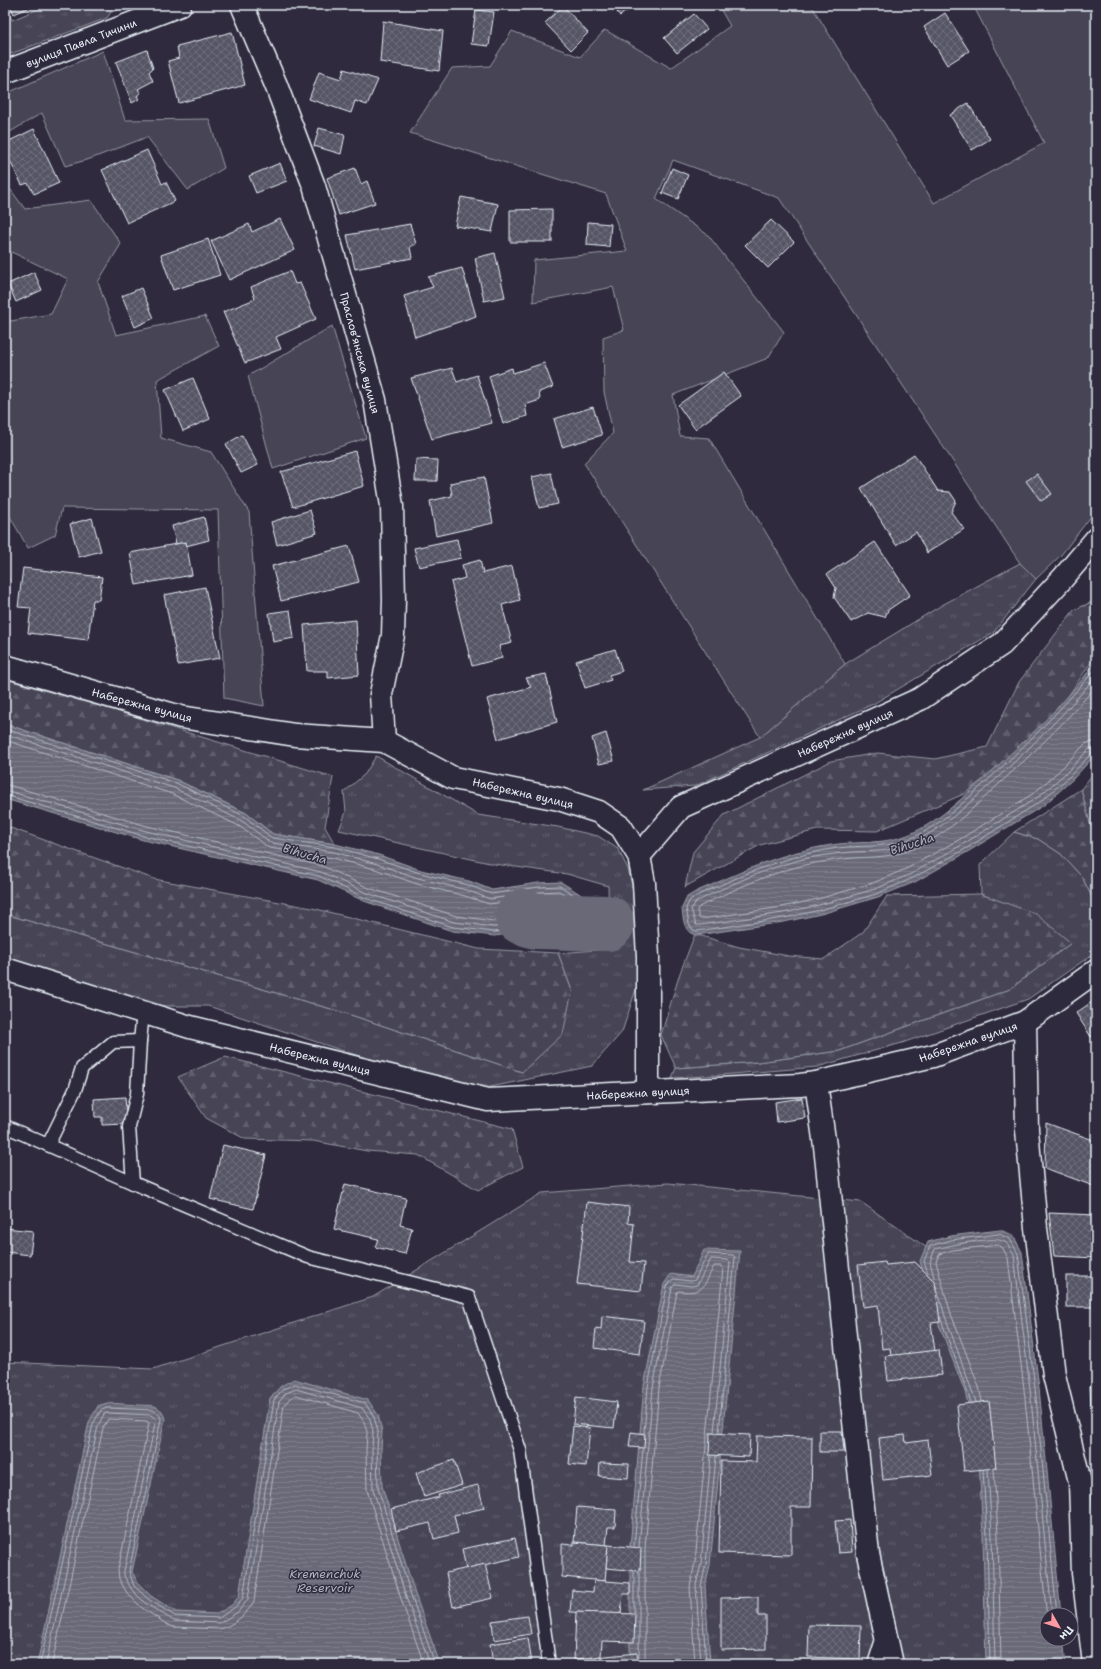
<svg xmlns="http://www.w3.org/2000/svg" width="1101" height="1669" viewBox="0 0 1101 1669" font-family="'Shantell Sans',sans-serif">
<defs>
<pattern id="grass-tufts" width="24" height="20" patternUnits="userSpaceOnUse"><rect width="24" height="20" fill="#464455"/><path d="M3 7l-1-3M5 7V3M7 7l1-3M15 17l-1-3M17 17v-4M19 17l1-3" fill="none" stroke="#615f6e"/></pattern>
<pattern id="forest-firs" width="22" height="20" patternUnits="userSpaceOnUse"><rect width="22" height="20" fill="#464455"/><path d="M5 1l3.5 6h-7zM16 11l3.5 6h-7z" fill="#615f6e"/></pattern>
<pattern id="water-rules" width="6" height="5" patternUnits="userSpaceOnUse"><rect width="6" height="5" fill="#696978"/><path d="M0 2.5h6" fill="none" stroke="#7e7f8c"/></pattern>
<pattern id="building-cross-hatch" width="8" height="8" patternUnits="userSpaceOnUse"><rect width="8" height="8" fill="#575565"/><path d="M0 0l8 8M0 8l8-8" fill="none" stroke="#6f6e7c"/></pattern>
</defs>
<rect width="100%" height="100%" fill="#2f2a3d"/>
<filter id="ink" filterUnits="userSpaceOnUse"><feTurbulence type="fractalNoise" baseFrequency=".025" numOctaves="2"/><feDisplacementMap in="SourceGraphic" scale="8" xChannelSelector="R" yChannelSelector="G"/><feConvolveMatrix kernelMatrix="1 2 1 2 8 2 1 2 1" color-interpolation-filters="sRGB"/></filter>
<g filter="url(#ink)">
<!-- grass -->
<g fill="url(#grass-tufts)" stroke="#979aa6">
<path d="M5 5 12 20 48 5H128V7L111 12 107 18 5 56Z"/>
<path d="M1020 563 1036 579 994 632 873 704 695 786 643 790 760 737 845 664 942 605Z"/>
<path d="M376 756 478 815 558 827 598 836 618 849 628 869 633 890 634 929 640 977 622 1032 592 1066 481 1089 395 1068 208 1006H159L5 959V914L345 1013 522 1072 572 991 558 953 610 949 608 886 567 874 494 864 339 830 346 812 344 792 365 774Z"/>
<path d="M1096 770V830L1091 827 1081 789Z"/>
<path d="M1014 832 1038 839 1061 854 1082 877 1096 905V952L1028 999 902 1043 817 1067 720 1075 672 1078 676 1068 758 1062 839 1051 1010 989 1071 943 981 894 980 865Z"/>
<path d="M668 1183 861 1202 937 1255 972 1376 1005 1664H5V1362L153 1369 373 1297 542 1193Z"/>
</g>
<!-- forest -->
<g fill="url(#forest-firs)" stroke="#979aa6">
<path d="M1096 600V655L1041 736 964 794 877 831 817 830 760 845 685 887 693 852 724 815 831 761 878 753 935 759 987 747 1019 682 1074 610Z"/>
<path d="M5 679 113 710 333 777 325 827 335 844 273 834 246 813 177 780 5 724Z"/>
<path d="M1081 789 1091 827 1096 830V905L1082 877 1061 854 1038 839 1014 832Z"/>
<path d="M5 826 154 879 312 908 479 949 558 953 572 991 563 1034 522 1072 345 1013 5 914Z"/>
<path d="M981 894 1036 914 1071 943 1010 989 839 1051 758 1062 676 1068 661 1035 680 973 695 934 739 947 789 956 824 959 863 932 887 896Z"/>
<path d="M225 1057 512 1129 523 1167 478 1190 418 1155 367 1151 313 1141 245 1139 206 1118 178 1077Z"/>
</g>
<!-- garden -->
<g fill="#464455" stroke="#979aa6">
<path d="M718 5H811L934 203 1044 143 973 5H1096V510L1061 555 1036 579 1020 563 779 198 673 160 656 199 708 235 784 332 768 358 673 395 680 436 709 438 845 664 760 737 584 463 613 433 604 392 603 337 624 330 613 287 533 302 534 260 627 251 606 194 410 133 452 68 490 66 512 31 580 57 605 30 671 68 730 26Z"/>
<path d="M103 51 125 120 209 119 224 168 188 190 147 137 90 159 65 166 42 113 5 135V94Z"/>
<path d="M5 182 25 209 91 200 121 244 98 282 116 335 205 316 219 346 157 380 161 438 211 452 249 512 264 706 224 698 218 510 62 508 55 535 28 548 5 508V318L11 321 51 314 68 279 5 249Z"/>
<path d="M332 326 366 438 273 469 248 376Z"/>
</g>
<!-- water -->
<g fill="url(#water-rules)" stroke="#9c9fab">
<path d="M1096 661V754L1073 779 1044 805 969 851 915 882 878 897 821 914 784 922 697 935C684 934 683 919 682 908L687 897 697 891C734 876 770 857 810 849 824 846 840 843 855 843 871 842 886 842 902 837 936 826 966 794 992 771 1029 737 1067 702 1096 661Z"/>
<path d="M5 724 177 780 246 813 273 834 335 844 379 855 421 870 469 881 492 890 538 883 561 882 605 910 600 925 565 939 548 937 532 931 494 936 452 931 364 901 318 880 143 840 5 799Z"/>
<path d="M1000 1230 1013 1235 1022 1252 1039 1388 1061 1615H1047V1639H1063L1066 1664H986L983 1536 978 1442 965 1392 937 1319 920 1261 928 1242 950 1236Z"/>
<path d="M704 1250 740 1251 710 1565 705 1586 710 1664H630V1548L644 1386 664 1284 671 1274 692 1277Z"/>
<path d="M294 1379 368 1400 378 1415 382 1431 381 1450 382 1486 415 1594 440 1664H35L38 1660 89 1422 98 1406 107 1403 155 1406 162 1411 165 1419 132 1572 138 1583 151 1596 176 1612 217 1614 232 1605 239 1596 270 1398 281 1386Z"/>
</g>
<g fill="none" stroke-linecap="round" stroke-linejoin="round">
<!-- shore -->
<g stroke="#b5bbc5" stroke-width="1">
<path d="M1096 668C1063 708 1027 744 989 779 964 802 936 830 904 841 882 848 860 845 838 848 796 854 761 867 723 884 712 889 700 893 690 900L686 908 689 924 693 930 697 931 784 918 820 910 876 894 913 878 967 848 1041 801 1070 776 1092 753 1096 752"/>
<path d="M1096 676C1065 714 1031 747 995 780 968 804 941 831 907 845 889 852 872 851 853 852 840 853 827 855 814 857 778 863 728 885 696 902L691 909 696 925H700L783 913 819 905 875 889 911 874 965 843 1038 797 1067 772 1089 749 1096 747"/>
<path d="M1096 686C1067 721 1034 752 1000 783 973 808 944 838 908 851 890 857 873 857 854 858 841 859 828 861 815 863 779 869 731 890 699 907L697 910 699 918 701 919 782 907 818 899 873 883 908 868 962 838 1034 793 1062 768 1085 744 1096 741"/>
<path d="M5 729 176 783 244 816 272 838 335 847 378 859 420 873 468 885 491 894 539 887 560 886 599 911 600 913 597 922 564 935 549 933 532 927 494 932 453 927 365 898 319 876 144 836 5 795"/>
<path d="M5 734 174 788 242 821 271 843 334 852 377 864 418 878 466 890 490 899 539 892 559 891 593 913 594 915 592 918 563 930 550 928 533 922 494 927 454 922 367 893 321 872 146 831 5 790"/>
<path d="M5 740 172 794 239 826 269 848 333 858 375 869 417 884 465 896 489 904 540 898 557 897 581 913 582 915 562 924 552 922 532 916 494 921 456 916 369 888 322 866 147 826 5 784"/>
<path d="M928 1273 924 1261 930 1246 951 1240 999 1234 1010 1239 1018 1254 1035 1388 1057 1615"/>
<path d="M935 1281 930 1262 935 1249C948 1246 996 1235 1005 1242 1009 1245 1011 1251 1014 1255L1030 1389 1052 1615"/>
<path d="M936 1286 945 1316 976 1402"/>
<path d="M940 1317 971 1402"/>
<path d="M982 1401 979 1387 951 1314 936 1262 939 1254 953 1250 998 1245 1002 1247 1008 1258 1024 1389 1047 1619"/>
<path d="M644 1433 648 1387 667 1286 673 1279 691 1281 695 1280 708 1254 733 1255 735 1257 719 1432"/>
<path d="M994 1469 998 1535 1001 1664"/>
<path d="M983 1470 987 1536 990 1664"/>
<path d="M988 1470 992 1536 995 1664"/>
<path d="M634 1546 643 1449"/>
<path d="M639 1547 653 1388 672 1288 675 1284 691 1286 697 1285 711 1259 728 1260 730 1262 714 1432"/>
<path d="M634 1571V1613"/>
<path d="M639 1572V1664"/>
<path d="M40 1664 93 1424 101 1410 108 1408 153 1410 159 1414 161 1419 129 1571 134 1586 148 1599 175 1616 219 1618 234 1608 243 1598 274 1400 283 1389 295 1384 365 1403 374 1417 378 1431 377 1450 378 1488 411 1595 435 1664"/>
<path d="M46 1664 98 1426 104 1414 108 1413 151 1415 156 1419 124 1571V1576L132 1590 145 1603 174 1621 220 1623 238 1612 248 1599 279 1402 286 1393 296 1389 362 1408 370 1419 373 1431 372 1450 373 1489 406 1597 430 1664"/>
<path d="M52 1664 103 1428 108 1419 147 1421 149 1423 118 1570 119 1579 127 1593 142 1608 168 1625 174 1627 219 1629C232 1627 248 1613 254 1601L284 1405 290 1398 296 1395 358 1413 364 1422 367 1432 366 1451 367 1490 401 1599 424 1664"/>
<path d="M645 1664V1548L659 1388 677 1292 679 1291C705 1294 703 1287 714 1266H721L723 1268 695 1562 690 1587 695 1664"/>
<path d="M701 1664 696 1585 701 1564 711 1456"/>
<path d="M706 1664 701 1586 706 1564 716 1456"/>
</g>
<!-- river -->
<path stroke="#696978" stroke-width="56" d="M523 917 536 921 607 923"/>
</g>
<!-- building -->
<g fill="url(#building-cross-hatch)" stroke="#e8f1f8">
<path d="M10 5H35L14 14Z"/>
<path d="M612 5H634L620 16Z"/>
<path d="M563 6 588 33 571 50 545 23Z"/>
<path d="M476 10 494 12 489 46 471 44Z"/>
<path d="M945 13 969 51 947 65 924 27Z"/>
<path d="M694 14 707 29 677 53 664 38Z"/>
<path d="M383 21 443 31 439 71 380 62Z"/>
<path d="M232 32 245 85 179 103 168 61 179 58 177 46Z"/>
<path d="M147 50 153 68 149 72 153 81 138 89 141 93 137 96 139 99 132 103 116 62Z"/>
<path d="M344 69 378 80 367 105 355 101 351 113 309 99 319 72 341 79Z"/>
<path d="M968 103 990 139 972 150 950 115Z"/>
<path d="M319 128 345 135 341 154 314 146Z"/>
<path d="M34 129 59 183 34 194 28 183 22 185 5 151V143Z"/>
<path d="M147 150 162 184 166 182 175 201 127 223 102 170Z"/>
<path d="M280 163 287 181 256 193 249 176Z"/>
<path d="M355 168 361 184 367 181 375 203 339 215 327 178Z"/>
<path d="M672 168 688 175 678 199 662 193Z"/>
<path d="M461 197 498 204 492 232 455 226Z"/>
<path d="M552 209V242H510V210Z"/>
<path d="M280 219 295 250 229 280 211 241 249 224 252 232Z"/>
<path d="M771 220 794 242 768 268 745 245Z"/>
<path d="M588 222 611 224 609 247 587 245Z"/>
<path d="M410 224 416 244 410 247 412 258 355 269 347 235Z"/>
<path d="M208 239 220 275 173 290 161 255Z"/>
<path d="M495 253 505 297 484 301 475 258Z"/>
<path d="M462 268 476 316 415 337 404 296 433 287 428 277Z"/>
<path d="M290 271 295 284 300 283 316 319 276 337 281 349 245 363 223 312 255 299 251 287Z"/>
<path d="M34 272 42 290 16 302 8 284Z"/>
<path d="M141 288 154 318 135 327 122 296Z"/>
<path d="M544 363 553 387 539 392 540 400 525 405 527 416 503 424 489 376 512 368 513 373Z"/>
<path d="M452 368 457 382 477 375 492 423 432 439 411 378Z"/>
<path d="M724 372 741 396 695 429 678 405Z"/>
<path d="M193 378 210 419 183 431 165 390Z"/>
<path d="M593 407 602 435 562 447 554 419Z"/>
<path d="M242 435 258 465 241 473 226 444Z"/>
<path d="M355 451 364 486 293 507 281 472Z"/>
<path d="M914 454 938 491 950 492 956 501 951 512 964 529 927 553 916 532 896 545 861 488Z"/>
<path d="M416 459 438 460 437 481H415Z"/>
<path d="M551 473 558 504 539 508 532 477Z"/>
<path d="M1037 474 1052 494 1041 501 1026 481Z"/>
<path d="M484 477 493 523 436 536 430 501 452 496 450 483Z"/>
<path d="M310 510 317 533 277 545 271 522Z"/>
<path d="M204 517 209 540 186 546V542L176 544 172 526Z"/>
<path d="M92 518 101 551 79 557 70 524Z"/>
<path d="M457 539 461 558 419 567 414 548Z"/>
<path d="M186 542 192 575 136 585 130 553Z"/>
<path d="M875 542 910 595 888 610 885 617 868 613 851 622 834 597 836 588 827 574Z"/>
<path d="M349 546 359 582 281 601 272 566Z"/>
<path d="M480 560 483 573 512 566 520 600 502 605 512 643 499 646 502 658 472 666 451 582 465 578 462 565Z"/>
<path d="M23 568 102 577 99 600H93L88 640 28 633 31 608 18 607Z"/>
<path d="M5 573 9 580 5 582Z"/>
<path d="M205 587 220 658 178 665 164 595Z"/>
<path d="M290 610 294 638 273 642 269 613Z"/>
<path d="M356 620 359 675 328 678V671H307L304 625Z"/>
<path d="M615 649 622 671 609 675 611 680 585 688 576 661Z"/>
<path d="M546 674 557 722 498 739 487 699 531 687 526 678Z"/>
<path d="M606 733 614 761 599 764 592 738Z"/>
<path d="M1096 999V1033L1091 1037 1076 1013Z"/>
<path d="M125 1097 127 1124 102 1125V1117H95L94 1099Z"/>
<path d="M802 1098 805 1118 777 1122 775 1102Z"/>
<path d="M1046 1123 1096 1141V1187L1045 1168Z"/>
<path d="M223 1145 266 1155 253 1209 210 1199Z"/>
<path d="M345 1184 406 1198 400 1225 412 1228 405 1254 375 1247 378 1239 334 1229Z"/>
<path d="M587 1202 629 1207 628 1223 634 1224 630 1262 644 1263 641 1291 577 1284Z"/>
<path d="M1049 1213 1096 1215V1258L1054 1256Z"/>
<path d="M5 1228 33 1231 30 1255 5 1252Z"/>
<path d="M885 1262 886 1265 915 1262 935 1282 940 1322 931 1323 935 1351 891 1356 890 1348 882 1349 878 1305 863 1307 858 1265Z"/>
<rect x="1066" y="1276" width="30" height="31"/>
<path d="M602 1316 644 1321 640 1354 594 1348 596 1328 601 1329Z"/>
<path d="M939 1350 942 1375 888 1381 885 1356Z"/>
<path d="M1090 1386H1096V1428H1092Z"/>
<path d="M576 1397 617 1402 614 1428 573 1424Z"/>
<path d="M989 1401 996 1468 964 1471 957 1405Z"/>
<path d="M573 1426 590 1428 586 1466 569 1464Z"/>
<path d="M820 1431H842L844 1452H820Z"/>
<path d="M631 1432 645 1434 644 1448 629 1447Z"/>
<path d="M710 1433 750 1435 749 1457 709 1455Z"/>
<path d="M905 1435 906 1443 928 1440 932 1475 883 1480 879 1438Z"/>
<path d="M757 1436 812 1437 811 1507H791V1555L719 1553 721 1461 756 1462Z"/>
<path d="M454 1460 462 1485 424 1497 416 1473Z"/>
<path d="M600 1463 629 1464 628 1478 599 1476Z"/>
<path d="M478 1485 484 1508 454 1515 458 1533 434 1539 430 1523 396 1531 391 1509 439 1497 438 1495Z"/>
<path d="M577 1507 616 1510 615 1527H608L606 1545 574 1542Z"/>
<path d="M850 1520 852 1552 838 1553 835 1521Z"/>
<path d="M515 1538 519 1557 466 1569 462 1549Z"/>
<path d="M574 1542 608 1545 605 1581 562 1577V1544L574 1545Z"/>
<path d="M608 1545 641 1548 640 1571 606 1568Z"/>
<path d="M485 1564 493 1598 453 1607 446 1573Z"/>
<path d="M594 1580 630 1583V1594H623L621 1614 570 1612 572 1590 593 1592Z"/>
<path d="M758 1597V1616H766V1649L721 1650V1598Z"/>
<path d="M576 1612 635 1614 634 1642 602 1641 601 1656 574 1660Z"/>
<path d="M528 1616 531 1634 494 1640 492 1621Z"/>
<path d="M809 1625 861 1626 860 1659 808 1657Z"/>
<path d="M528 1638 532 1664H493L490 1644Z"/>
<path d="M637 1653 638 1664H576V1659Z"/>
</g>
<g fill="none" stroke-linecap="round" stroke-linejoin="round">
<!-- lane casing -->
<g stroke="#e8f1f8" stroke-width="15">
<g id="lane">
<path d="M5 1126 133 1183 129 1127 137 1094 140 1041 143 1013"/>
<path d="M48 1145 75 1090 82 1068 113 1042 140 1041"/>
<path d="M133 1183 308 1257 469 1297 520 1450 549 1664"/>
<path d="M874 1664 883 1636"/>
</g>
</g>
<!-- street casing -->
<g stroke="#e8f1f8" stroke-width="25">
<g id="street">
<path d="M242 5 276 85 314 186 375 400 392 506 394 600 393 635 381 694 384 741"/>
<path d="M5 72 180 5"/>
<path d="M5 666 181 717 295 735 384 741 453 778 559 799 599 812 621 827 639 856 644 883 648 957V1092"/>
<path d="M639 856 681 807 920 699 1002 644 1063 578 1096 539"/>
<path d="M5 969 190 1027 488 1100 800 1085 816 1083 933 1056 1025 1022 1096 971"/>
<path d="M1025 1022 1027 1130 1036 1228 1054 1375 1080 1482 1083 1573 1094 1664"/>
<path d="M816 1083 825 1146 868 1554 892 1664"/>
</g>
</g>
<!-- lane -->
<use href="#lane" stroke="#2f2a3d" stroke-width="12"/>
<!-- street -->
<use href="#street" stroke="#2f2a3d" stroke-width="22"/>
</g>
</g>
<g text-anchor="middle" stroke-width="3" stroke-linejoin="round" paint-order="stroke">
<!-- street labels -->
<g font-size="11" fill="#e8f1f8" stroke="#2f2a3d">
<text transform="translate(81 43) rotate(-21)" y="4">вулиця Павла Тичини</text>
<text transform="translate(360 353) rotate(75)" y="4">Прасловʼянська вулиця</text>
<text transform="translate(142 705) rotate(15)" y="4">Набережна вулиця</text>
<text transform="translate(845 733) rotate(-24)" y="4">Набережна вулиця</text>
<text transform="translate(523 793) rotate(13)" y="4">Набережна вулиця</text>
<text transform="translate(968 1042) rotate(-19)" y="4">Набережна вулиця</text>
<text transform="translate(320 1059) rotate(14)" y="4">Набережна вулиця</text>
<text transform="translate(638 1093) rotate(-3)" y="4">Набережна вулиця</text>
</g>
<!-- water labels -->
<g font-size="12" font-style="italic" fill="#afb4be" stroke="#2f2a3d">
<text transform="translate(912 844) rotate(-18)" y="4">Bihucha</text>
<text transform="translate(305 854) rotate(16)" y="4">Bihucha</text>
<text x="325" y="1578">Kremenchuk<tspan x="325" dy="14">Reservoir</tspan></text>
</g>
</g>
<!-- margin -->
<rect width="1101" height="1669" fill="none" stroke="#2f2a3d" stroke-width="20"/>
<rect x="10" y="10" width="1081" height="1649" fill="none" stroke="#e8f1f8" stroke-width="1.5" filter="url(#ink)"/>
<!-- north arrow -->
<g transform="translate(1059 1627) rotate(129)"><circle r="19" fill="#2f2a3d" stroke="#797a88"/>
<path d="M0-3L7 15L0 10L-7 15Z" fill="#ff9aa2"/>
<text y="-6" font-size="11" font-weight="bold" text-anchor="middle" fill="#e8f1f8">Пн</text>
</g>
</svg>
